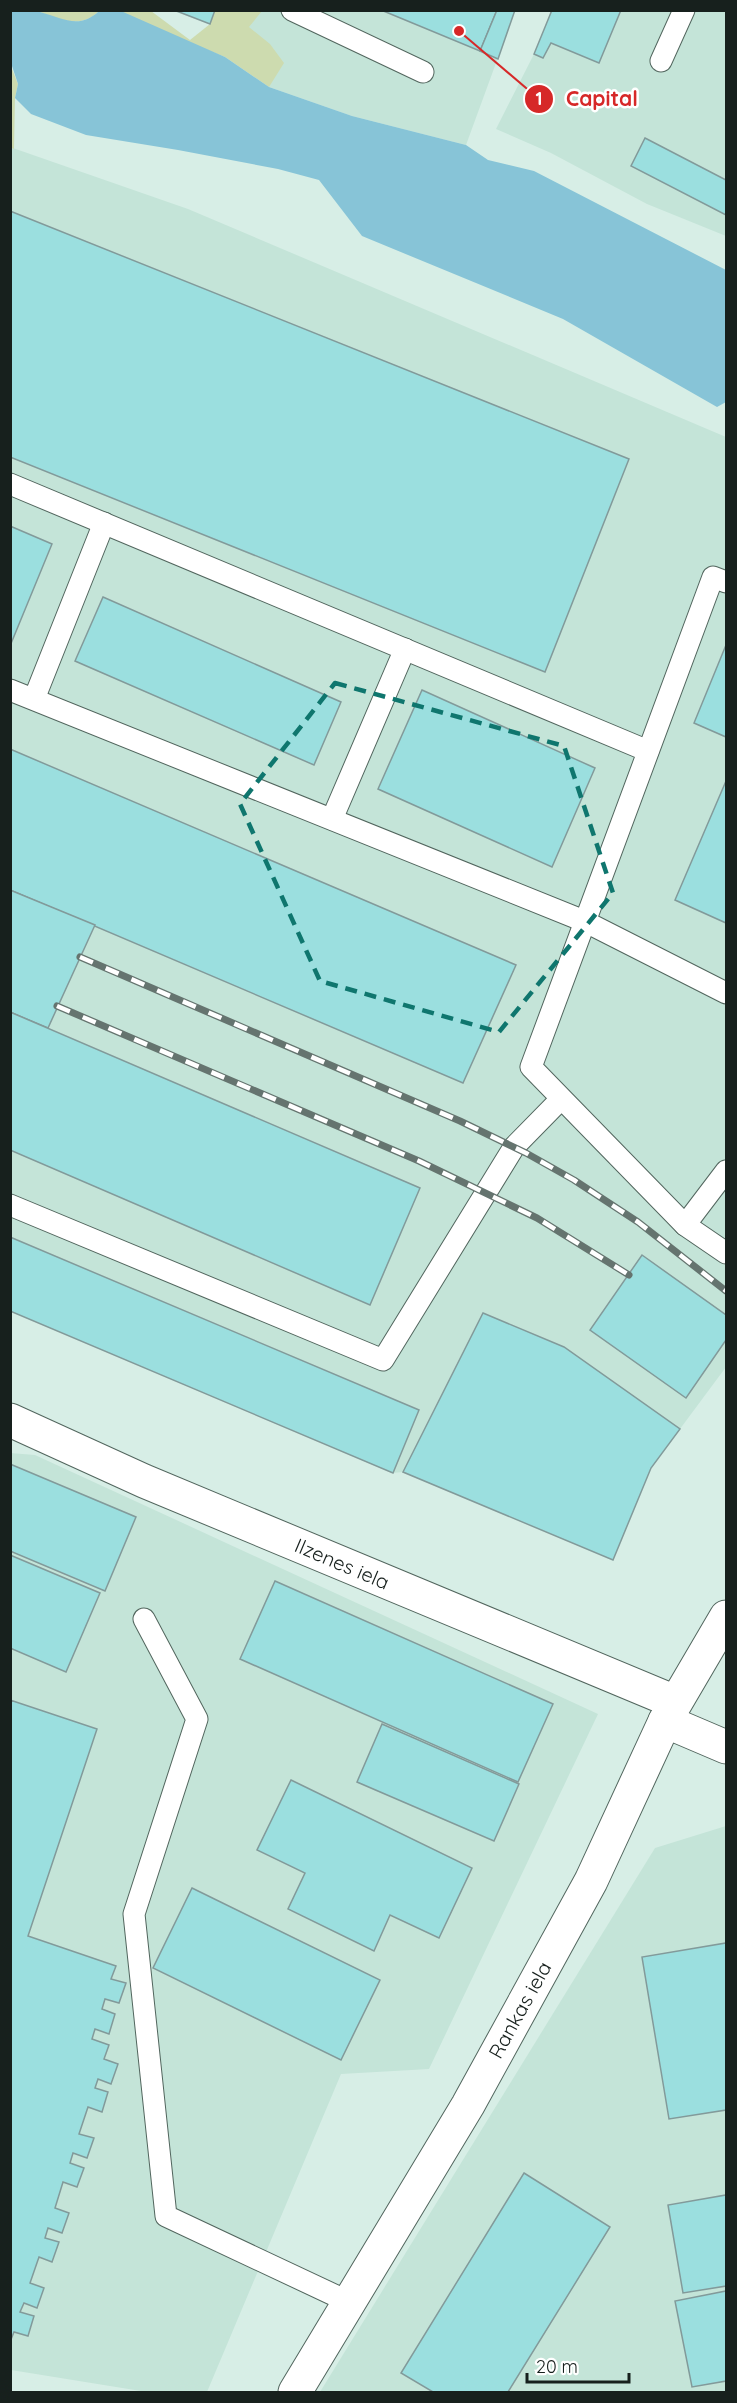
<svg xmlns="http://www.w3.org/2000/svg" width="737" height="2403" viewBox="0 0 737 2403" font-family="Quicksand,sans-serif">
<rect width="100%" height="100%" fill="#d7eee6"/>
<!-- built -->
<g fill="#c4e4d8">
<path d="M173 11H515L466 145 352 116 269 87 210 24Z"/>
<path d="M552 11H726V236L647 204 551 153 496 129 534 54Z"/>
<path d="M10 147 188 209 726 437V1367L651 1468 613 1560 403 1472 392 1473 11 1311Z"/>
<path d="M10 1453 35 1455 598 1714 429 2069 341 2074 207 2392H147L11 2370Z"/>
<path d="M726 1826V2392H320L655 1848Z"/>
</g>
<!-- green -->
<g fill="#cddbaf">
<path d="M37 11H99C79 30 60 19 37 11Z"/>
<path d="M111 11H151L190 40 210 24 215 11H262L249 27 270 44 284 63 269 87 225 57Z"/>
<path d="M10 64 18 84 15 98 14 149 10 147Z"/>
</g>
<!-- water -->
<path fill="#87c4d7" d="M10 11C20 10 31 9 40 12 63 18 79 30 99 11H121L225 57 269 87 352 116 466 145 488 160 534 171 726 270V402L717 407 563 319 362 236 319 180 278 169 178 150 86 135 31 114 15 98 18 84 11 63Z"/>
<!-- building -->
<g fill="#9bdfdf" stroke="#829a9a" stroke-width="1.5">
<path d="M174 10H215L210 24Z"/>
<path d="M381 10H497L480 51Z"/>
<path d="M497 10H515L498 59 480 51Z"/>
<path d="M552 10H621L599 63 551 43 543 58 534 54Z"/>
<path d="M645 138 726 180V215L631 166Z"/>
<path d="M10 211 629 459 545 672 10 457Z"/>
<path d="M10 526 52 544 10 646Z"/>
<path d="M103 597 341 702 314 765 75 661Z"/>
<path d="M726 645V737L694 723Z"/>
<path d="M422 690 595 768 552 867 378 789Z"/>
<path d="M10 749 516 965 463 1083 10 890Z"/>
<path d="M726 781V923L675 900Z"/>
<path d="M10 890 95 925 48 1028 10 1012Z"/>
<path d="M10 1012 420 1188 370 1305 10 1150Z"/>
<path d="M10 1237 419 1410 393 1473 10 1311Z"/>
<path d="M642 1255 726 1315V1340L686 1398 590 1330Z"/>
<path d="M483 1313 564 1347 680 1429 651 1468 613 1560 403 1472Z"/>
<path d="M10 1464 136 1517 105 1591 10 1551Z"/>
<path d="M10 1555 100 1593 66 1672 10 1648Z"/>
<path d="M275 1581 553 1704 518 1782 240 1659Z"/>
<path d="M10 1700 97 1729 28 1936 116 1966 111 1979 126 1983 119 2003 105 1999 102 2009 115 2014 109 2034 95 2029 92 2039 109 2045 104 2059 118 2064 111 2084 98 2079 95 2088 108 2092 102 2112 88 2107 79 2134 94 2138 87 2158 73 2153 70 2163 84 2168 77 2187 63 2182 55 2208 69 2213 62 2233 48 2228 45 2238 59 2242 52 2262 39 2257 30 2283 44 2288 37 2308 24 2303 20 2312 34 2316 28 2336 14 2332 10 2342Z"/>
<path d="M382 1724 519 1784 494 1841 357 1782Z"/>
<path d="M291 1780 472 1868 439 1938 390 1915 374 1951 288 1909 305 1873 257 1850Z"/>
<path d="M192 1888 380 1980 341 2060 153 1968Z"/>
<path d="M726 1943V2110L669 2119 642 1957Z"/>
<path d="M524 2173 610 2227 508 2392H433L401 2373Z"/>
<path d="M726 2195V2286L683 2293 668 2205Z"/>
<path d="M726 2291V2381L692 2387 675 2301Z"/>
</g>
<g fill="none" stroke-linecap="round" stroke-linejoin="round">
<!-- lane casing -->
<g stroke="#52665e" stroke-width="23">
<g id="lane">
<path d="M292 10 423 72"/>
<path d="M661 61 684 10"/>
<path d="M10 484 648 751"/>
<path d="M726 582 713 577 531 1067 685 1225 726 1253"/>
<path d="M10 690 584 921 726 993"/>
<path d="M34 699 104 523"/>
<path d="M332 819 405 649"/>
<path d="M10 1205 383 1360 514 1147 561 1099"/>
<path d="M685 1225 726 1171"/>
<path d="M144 1619 197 1719 134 1914 166 2216 349 2302"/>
</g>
</g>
<!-- street casing -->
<g stroke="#52665e" stroke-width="35">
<g id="street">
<path d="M10 1420 144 1481 675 1702"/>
<path d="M665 1721 726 1747"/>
<path d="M295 2392 468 2105 591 1881 665 1721 726 1617"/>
</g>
</g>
<!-- lane -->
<use href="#lane" stroke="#fff" stroke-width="21"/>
<!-- street -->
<use href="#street" stroke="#fff" stroke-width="33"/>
<!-- rail casing -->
<g stroke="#65746f" stroke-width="7">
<g id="rail">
<path d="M80 957 460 1121 526 1153 574 1180 638 1222 726 1291"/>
<path d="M57 1006 419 1161 537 1218 629 1275"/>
</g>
</g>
<!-- rail -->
<use href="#rail" stroke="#fff" stroke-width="4.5" stroke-dasharray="14" stroke-linecap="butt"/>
</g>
<!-- marked area -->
<path fill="none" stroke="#0f766e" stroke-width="4.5" stroke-dasharray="12 8" stroke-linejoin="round" d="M335 683 564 746 613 893 499 1032 320 981 240 804Z"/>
<g text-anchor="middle" stroke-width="5" stroke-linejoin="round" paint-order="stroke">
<!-- street labels -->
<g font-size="20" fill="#17201d" stroke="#fff">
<text transform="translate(342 1564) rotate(23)" y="7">Ilzenes iela</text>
<text transform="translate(520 2010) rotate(-61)" y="7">Rankas iela</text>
</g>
</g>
<!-- callouts -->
<path fill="none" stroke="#d62828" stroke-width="2" d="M459 31L539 99"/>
<g fill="#d62828" stroke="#fff" stroke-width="2">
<circle cx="459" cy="31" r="6"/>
<circle cx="539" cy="99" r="15"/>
</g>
<g font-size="18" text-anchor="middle" font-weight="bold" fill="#fff">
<text x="539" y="105">1</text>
</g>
<g font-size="21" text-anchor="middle" font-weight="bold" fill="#d62828" stroke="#fff" stroke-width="5" stroke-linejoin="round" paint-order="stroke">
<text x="602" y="106">Capital</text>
</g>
<!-- border -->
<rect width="737" height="2403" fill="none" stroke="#17201d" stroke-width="24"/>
<!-- scale -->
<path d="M527 2373v9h102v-9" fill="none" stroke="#17201d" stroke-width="3"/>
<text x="536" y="2373" font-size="18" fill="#17201d" stroke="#ffffff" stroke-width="4.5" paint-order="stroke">20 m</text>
</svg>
